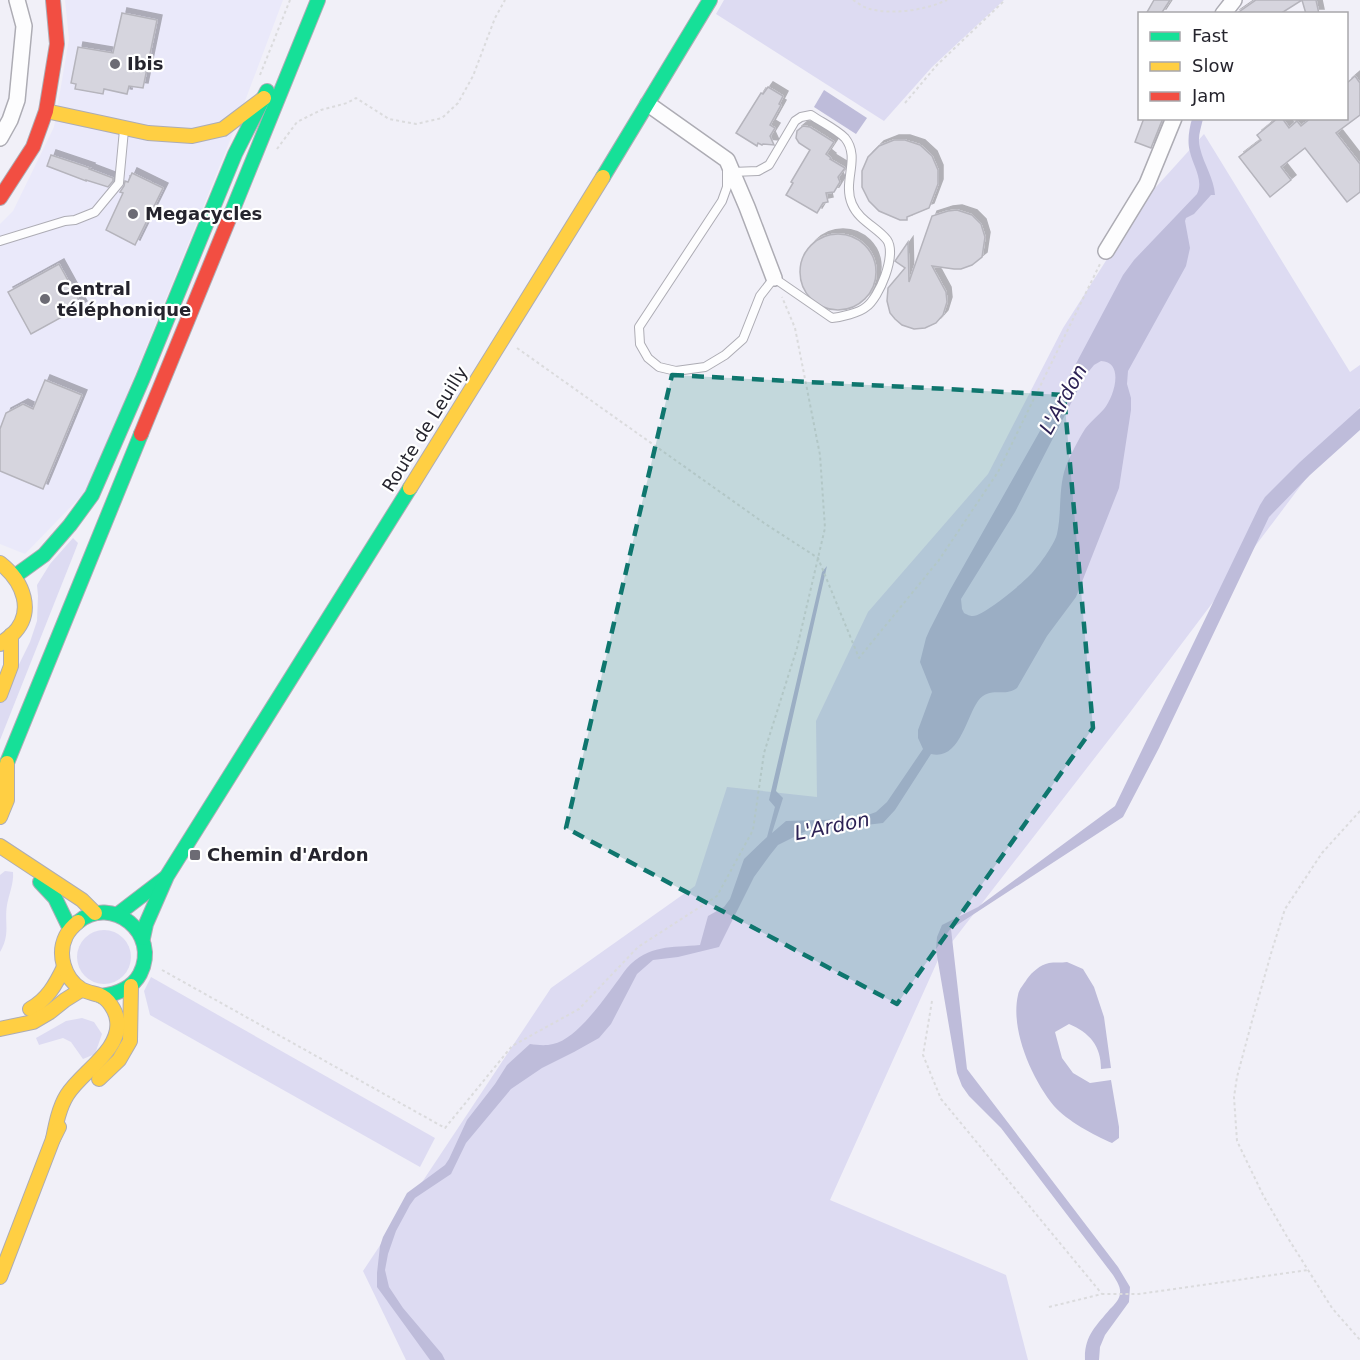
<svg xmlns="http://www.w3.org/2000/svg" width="1360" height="1360" viewBox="0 0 1360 1360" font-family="'DejaVu Sans',sans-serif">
<defs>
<filter id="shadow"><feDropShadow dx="5" dy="-5" stdDeviation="0" flood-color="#0004"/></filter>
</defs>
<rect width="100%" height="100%" fill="#f1f0f8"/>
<!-- built -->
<path fill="#eae9fa" d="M65 0H283L233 133 89 488 25 554 0 544V224L13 211 54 127 69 39Z"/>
<!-- green -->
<g fill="#dddbf2">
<path d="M724 0H1004L932 67 884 121 716 14Z"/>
<path d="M1204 134 1350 372 1360 365V407L1128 715 938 960 830 1200 1006 1275 1028 1360H406L363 1271 551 988 695 886 727 787 817 797 816 721 868 612 988 474 1063 328 1146 198Z"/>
<path d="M73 538 78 543 75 551 0 740V703L30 642 37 621 38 596 37 585 50 564Z"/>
<path d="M5 871 13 872C14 883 9 894 7 905 4 923 11 934 0 952V875Z"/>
<circle cx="104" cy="957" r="27"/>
<path d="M151 977 435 1138 420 1167 150 1015 144 991Z"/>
<path d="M82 1018 94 1022 102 1034 95 1054 83 1059 71 1042 63 1038 39 1045 36 1038 66 1021Z"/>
</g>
<!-- water -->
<g fill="#bebcda" fill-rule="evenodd">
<path d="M824 90 867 118 856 134 814 107Z"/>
<path d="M1192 119H1203C1201 128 1197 138 1200 148 1204 165 1214 178 1215 195H1211L1194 214 1186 218 1185 221 1190 248 1186 266 1128 371 1127 384 1131 398V410L1119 488 1076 597 1047 636 1017 688C1004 698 990 685 978 701 966 718 959 761 931 754L895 810 883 823 823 830 806 831 778 845 770 855 754 877 719 947 678 957 653 960 637 974 611 1024 599 1038 574 1052 542 1068 511 1089 466 1143 451 1174 415 1198 410 1205 396 1231 388 1254 385 1270 389 1287 403 1308 442 1354 445 1360H430L377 1287V1273L380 1246 383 1237 407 1193 445 1165 449 1159 467 1120 495 1084 507 1065 530 1044C538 1045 545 1046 553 1044 579 1039 611 989 627 968 649 944 671 948 700 945L708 916 724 907 730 899 744 859 767 837 775 807 769 800 820 581 822 572 827 566 776 791 783 798 772 833 786 821 857 819 876 812 887 802 923 749 918 738V730L932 692 920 662 926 638 930 629 950 590 1045 422 1123 275 1134 260 1197 194C1204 180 1193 166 1190 152 1187 142 1189 129 1192 119ZM1101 361C1125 362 1114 397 1104 409 1098 416 1090 422 1085 429 1078 440 1071 454 1066 466 1058 488 1062 512 1057 534 1054 545 1040 564 1032 573 1023 583 985 615 973 616 969 616 968 615 964 613L962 609 961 599 1015 512 1085 376 1094 365Z"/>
<path d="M1360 408V430L1310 475 1269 517 1159 748 1123 817 951 929 967 1069 1118 1267 1130 1287 1129 1302 1105 1335 1100 1347 1099 1360H1085C1084 1336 1096 1326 1110 1309 1114 1305 1120 1299 1120 1293 1121 1287 1116 1280 1113 1275L1001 1128 969 1096 962 1086 957 1073 936 950 937 937 942 925 978 907 1115 806 1260 505 1265 497 1300 462Z"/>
<path d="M1067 962 1083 969 1094 987 1104 1017 1111 1068 1101 1069C1101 1046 1090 1033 1069 1024L1055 1032 1062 1058 1073 1073 1090 1083 1111 1080 1119 1127V1138L1112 1143C1094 1135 1067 1121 1054 1106 1032 1079 1010 1030 1018 995 1019 989 1024 984 1027 979 1032 972 1040 965 1049 963 1054 962 1061 963 1067 962Z"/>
</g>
<!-- building -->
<g fill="#d6d5de" stroke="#b5b4bc" stroke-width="1.5" filter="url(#shadow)">
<path d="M1154 0H1170L1161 14H1146Z"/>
<path d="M1256 0H1316L1319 14H1306L1302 0 1280 14H1236Z"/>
<path d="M122 13 157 20 143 88 129 86 127 94 104 89 103 94 75 89 76 84 71 83 78 47 113 53Z"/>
<path d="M1355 76 1360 83V115L1336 133 1360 164V192L1347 202 1305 148 1281 167 1291 180 1270 197 1239 157 1261 140 1257 135 1278 118H1282L1289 128 1297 121 1301 126 1311 118H1347V83Z"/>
<path d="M768 87 783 96 779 104 781 105 770 125 775 128 770 136 774 145 763 144 762 145 758 143 757 146 736 133 761 93 763 94Z"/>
<path d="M1144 118H1163L1151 148 1135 142Z"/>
<path d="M803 126 810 127 834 142 826 154 831 158 830 159 845 168 838 177 840 182 834 192 826 193 828 202 823 203 817 213 786 195 793 183 791 182 810 150 799 143 796 138 797 131Z"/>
<path d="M894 140H905L920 145 932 156 938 170V184L929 208 907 217V220H900L879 211 869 201 862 187V171L868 157 879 146Z"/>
<path d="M51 155 90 168 89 169 113 178V181L108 187 86 180V181L47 166Z"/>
<path d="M132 173 163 188 135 245 106 230 123 193 120 192 124 186 125 181 128 182Z"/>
<path d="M957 210 972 215 981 224 985 237 982 257 972 265 961 269H954L932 266 946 292 947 302 943 315 936 323 925 328 914 329 902 325 895 319 890 313 887 301 888 288 905 268 895 261 908 242 909 282 932 216 948 211Z"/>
<circle cx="838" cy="272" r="38"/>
<path d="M59 264 82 306 31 334 8 292Z"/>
<path d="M45 380 82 395 43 489 0 471V429L6 413 23 404 33 409Z"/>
</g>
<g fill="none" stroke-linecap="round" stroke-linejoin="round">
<!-- lane casing -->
<g stroke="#adacb4" stroke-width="10">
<g id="lane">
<path d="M727 171V187L722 201 639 327 640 344 648 358 659 367 676 371 705 367 725 355 743 339 760 296 774 278 832 318C841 317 859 313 866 307 879 298 897 255 887 240 877 227 859 221 852 204 842 181 861 158 845 138 836 129 821 122 811 115L801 117 795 121 769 165 758 171 732 172"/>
<path d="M0 241 65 221 75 220 95 212 119 183 124 130"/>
</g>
</g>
<!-- street casing -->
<g stroke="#adacb4" stroke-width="18">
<g id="street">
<path d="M1223 14 1234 0"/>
<path d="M648 104 727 160 747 207 774 278"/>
<path d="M0 138 10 120 17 100 24 26 17 0"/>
<path d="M1106 251 1147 184 1174 118"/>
</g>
</g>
<!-- fast casing -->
<g stroke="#adacb4" stroke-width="16">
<g id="fast">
<path d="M603 177 710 0"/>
<path d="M229 219 318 0"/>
<path d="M15 576 44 555 70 525 92 495 143 378 235 154 267 91"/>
<path d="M0 780 141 434"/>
<path d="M40 882 55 898 70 929"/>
<path d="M118 914 165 878"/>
<path d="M78 922C111 894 161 933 140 974 132 989 117 994 101 996"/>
<path d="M143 938 146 924 167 876 410 488"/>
</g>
</g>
<!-- slow casing -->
<g stroke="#adacb4" stroke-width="16">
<g id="slow">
<path d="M46 111 148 133 192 136 223 129 264 98"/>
<path d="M410 488 603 177"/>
<path d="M0 563C23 581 36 612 12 635 8 638 4 641 0 644"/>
<path d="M0 695 11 666V635"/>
<path d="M0 817 7 800V763"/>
<path d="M0 846 82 900 95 913"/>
<path d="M30 1009C47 1000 56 984 64 967"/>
<path d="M0 1029 33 1022 50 1012 65 1000 81 990"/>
<path d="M99 1079 119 1060 130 1041 131 986"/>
<path d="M53 1139C56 1124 59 1108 67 1095 81 1072 122 1050 117 1020 116 1011 108 998 99 995 93 993 86 992 81 989 64 978 57 954 66 936 69 930 73 926 78 922"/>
<path d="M0 1277 53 1139 59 1127"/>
</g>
</g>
<!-- jam casing -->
<g stroke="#adacb4" stroke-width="16">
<g id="jam">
<path d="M0 198 33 147 46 111 57 44 53 0"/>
<path d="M141 434 229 219"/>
</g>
</g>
<!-- path -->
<g stroke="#dbdbdd" stroke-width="2" stroke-dasharray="3 3" stroke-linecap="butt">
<path d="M853 0C858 3 864 8 870 9 893 15 926 10 947 0"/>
<path d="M260 75 290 0"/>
<path d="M905 103 937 65 1005 0"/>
<path d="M277 149 297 122 321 110 347 103 356 98 389 119 416 124 442 118 458 103 473 76 495 18 505 0"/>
<path d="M517 348 764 523 818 558 859 658 939 560 998 472 1100 264"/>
<path d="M1360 811 1322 853 1285 909 1272 950 1252 1021 1237 1077 1234 1097 1237 1141 1263 1195 1286 1235 1332 1308 1360 1340"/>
<path d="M162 970 445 1128 512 1046 579 1009 638 947 717 896 753 830 764 753 797 648 825 528 820 455 795 328 782 297"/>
<path d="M932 1001 923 1055 941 1099 1102 1294"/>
<path d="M1049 1307 1102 1294H1139L1308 1270"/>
</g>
<!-- lane -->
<use href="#lane" stroke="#fdfdfe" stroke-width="8"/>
<!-- street -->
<use href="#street" stroke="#fdfdfe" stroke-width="15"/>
<!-- fast -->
<use href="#fast" stroke="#16e098" stroke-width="14"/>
<!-- slow -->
<use href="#slow" stroke="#ffcf43" stroke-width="14"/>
<!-- jam -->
<use href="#jam" stroke="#f24e42" stroke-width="14"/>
</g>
<!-- marked area -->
<path fill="#0f766e" fill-opacity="0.2" stroke="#0f766e" stroke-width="4.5" stroke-dasharray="12 8" stroke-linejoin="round" d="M672 375 1064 395 1093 728 897 1004 566 828Z"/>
<!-- markers -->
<g fill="#6c6b74" stroke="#fff" stroke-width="2">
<circle cx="115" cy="64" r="6"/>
<circle cx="133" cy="214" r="6"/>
<circle cx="45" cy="299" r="6"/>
<rect x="189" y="849" width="12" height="12" rx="3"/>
</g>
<g text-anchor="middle" stroke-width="4.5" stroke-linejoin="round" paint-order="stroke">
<!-- poi labels -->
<g font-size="18" font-weight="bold" fill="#25242d" stroke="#fff" text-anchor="start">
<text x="127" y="70">Ibis</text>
<text x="145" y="220">Megacycles</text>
<text x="57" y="295">Central<tspan x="57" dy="21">téléphonique</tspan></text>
<text x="207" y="861">Chemin d'Ardon</text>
</g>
<!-- street labels -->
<g font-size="18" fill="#25242d" stroke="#fff">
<text transform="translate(425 429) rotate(-58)" y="6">Route de Leuilly</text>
</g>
<!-- water labels -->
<g font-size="20" font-style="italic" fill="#2d2255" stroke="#fff">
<text transform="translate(1063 399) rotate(-61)" y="7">L'Ardon</text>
<text transform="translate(832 826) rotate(-11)" y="7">L'Ardon</text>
</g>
</g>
<!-- legend -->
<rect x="1138" y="12" width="210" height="108" fill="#ffffff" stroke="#a8a7ab" stroke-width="1.5"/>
<rect x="1150" y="32" width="30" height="9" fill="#16e098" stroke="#a8a7ab" stroke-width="1.5"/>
<text x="1192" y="42" font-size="18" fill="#25242d">Fast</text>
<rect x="1150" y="62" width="30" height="9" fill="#ffcf43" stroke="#a8a7ab" stroke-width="1.5"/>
<text x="1192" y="72" font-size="18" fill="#25242d">Slow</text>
<rect x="1150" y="92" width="30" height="9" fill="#f24e42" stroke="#a8a7ab" stroke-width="1.5"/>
<text x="1192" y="102" font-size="18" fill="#25242d">Jam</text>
</svg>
